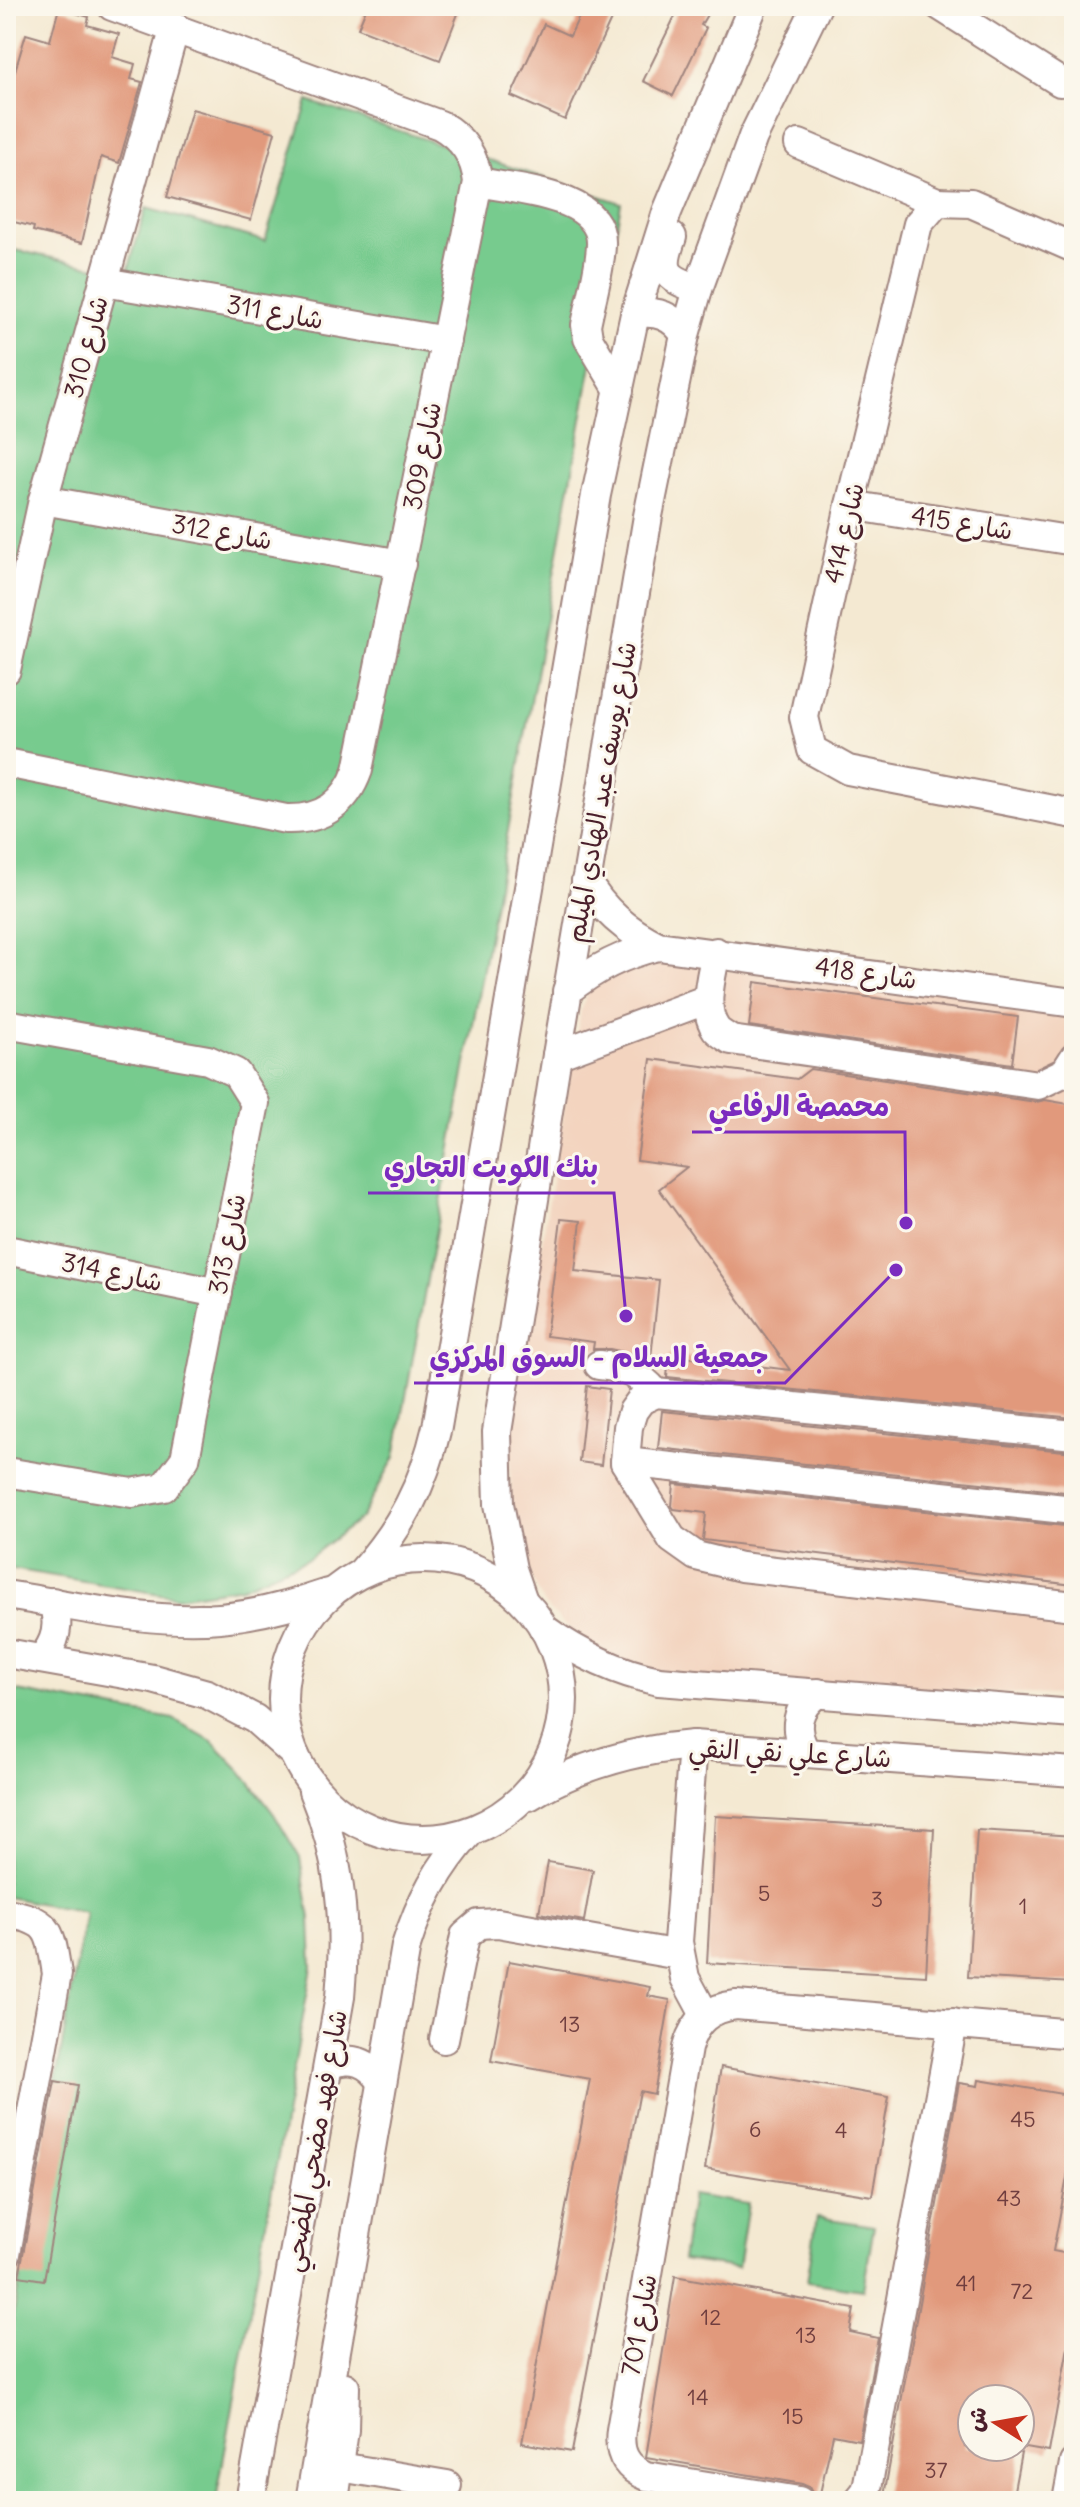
<svg xmlns="http://www.w3.org/2000/svg" width="1080" height="2507" viewBox="0 0 1080 2507" font-family="Delius,'Playpen Sans Arabic',sans-serif">
<rect width="100%" height="100%" fill="#fbf7ec"/>
<filter id="ink" filterUnits="userSpaceOnUse"><feTurbulence type="fractalNoise" baseFrequency=".0125" numOctaves="2"/><feDisplacementMap in="SourceGraphic" scale="16" xChannelSelector="R" yChannelSelector="G"/><feConvolveMatrix kernelMatrix="1 2 1 2 8 2 1 2 1" color-interpolation-filters="sRGB"/></filter>
<filter id="wash" filterUnits="userSpaceOnUse"><feTurbulence type="fractalNoise" baseFrequency=".006" numOctaves="4" result="noise"/><feDisplacementMap in="SourceGraphic" scale="32" xChannelSelector="R" yChannelSelector="G"/><feGaussianBlur stdDeviation="1.8" result="paint"/><feColorMatrix in="noise" values="0 0 0 0 0 0 0 0 0 0 0 0 0 0 0 0 0 1.4 0 .05"/><feComposite in="paint" operator="in"/></filter>
<g filter="url(#wash)">
<rect width="100%" height="100%" fill="#f4e9d2"/>
<!-- built -->
<path fill="#f3d4bf" d="M646 959 713 969 1074 1003V1696L653 1676 589 1649 543 1603 520 1549 511 1501 510 1454 521 1368 581 1009 588 990Z"/>
<!-- green -->
<g fill="#77cb8e" stroke="#60755c" stroke-width="2">
<path d="M308 101 621 203 395 1457 361 1518 309 1558 242 1587 178 1597 6 1568V248L127 274 146 208 265 241Z"/>
<path d="M6 1689 173 1719 212 1741 241 1771 274 1814 300 1858 310 1918 312 1967 216 2501H6V2357L86 1912 6 1897Z"/>
<path d="M692 2195 748 2204 738 2268 682 2260Z"/>
<path d="M817 2217 874 2226 863 2290 807 2282Z"/>
</g>
<g id="blocks">
<!-- building -->
<g fill="#e1997c">
<path d="M367 6H461L440 60 358 28Z"/>
<path d="M584 6H614L610 14 613 15 565 120 511 96 544 24 570 36Z"/>
<path d="M680 6H712L701 25 706 28 673 96 643 81Z"/>
<path d="M59 8 89 17 87 25 119 34 112 57 135 64 131 79 142 82 119 163 101 157 82 243 33 231 34 227 6 220V101L26 34 50 41Z"/>
<path d="M192 109 275 132 251 220 167 197Z"/>
<path d="M755 982 1018 1017 1012 1064 749 1026Z"/>
<path d="M651 1059 797 1079 810 1069 1036 1102 1045 1100 1074 1105V1418L667 1377 669 1355 790 1370 659 1189 687 1167 637 1160Z"/>
<path d="M561 1219 581 1221 575 1271 659 1280 651 1358 610 1349H593L594 1342 546 1336Z"/>
<path d="M587 1386 609 1389 601 1465 579 1462Z"/>
<path d="M662 1411 1074 1452V1493L658 1448Z"/>
<path d="M674 1484 1074 1527V1585L703 1540 706 1513 674 1509 672 1506Z"/>
<path d="M715 1816 934 1829 926 1976 707 1963Z"/>
<path d="M977 1830 1074 1836V1983L968 1977Z"/>
<path d="M548 1862 593 1870 584 1921 539 1913Z"/>
<path d="M509 1961 650 1987 648 1996 670 2000 654 2094 640 2091 572 2452 522 2443 590 2079 491 2061Z"/>
<path d="M721 2067 889 2097 872 2196 705 2169Z"/>
<path d="M979 2080 1074 2096V2141L1053 2251 1074 2255V2325H1072L1049 2452 1020 2447V2399H972L965 2447H990L1021 2453 1012 2501H883L959 2083 978 2086Z"/>
<path d="M55 2081 78 2085 44 2280 19 2276Z"/>
<path d="M675 2276 854 2309 850 2332 878 2338 859 2440 833 2435 819 2498H815L809 2487 802 2484 646 2457Z"/>
</g>
</g>
</g>
<g filter="url(#ink)">
<use href="#blocks" fill-opacity="0" stroke="#9f847e" stroke-width="2"/>
<g fill="none" stroke-linecap="round" stroke-linejoin="round">
<!-- minor casing -->
<g stroke="#9f847e" stroke-width="32">
<g id="minor">
<path d="M940 6 1060 82"/>
<path d="M799 144 937 202"/>
<path d="M478 182C515 190 604 194 601 245 600 271 591 299 586 325L588 338 619 390"/>
<path d="M672 237C660 271 664 277 698 289"/>
<path d="M1074 248 971 203 937 202 918 224 850 505 804 717 812 750 848 770 1074 814"/>
<path d="M104 282 446 341"/>
<path d="M635 314C657 310 673 316 685 335"/>
<path d="M43 500 401 564"/>
<path d="M850 505 1074 541"/>
<path d="M6 670 43 500 175 27"/>
<path d="M6 763 286 819C322 820 346 804 358 770L478 182C475 156 463 138 440 125L112 6"/>
<path d="M586 881C603 911 627 931 658 946L1074 1003"/>
<path d="M716 952C712 975 701 1008 716 1029 719 1033 727 1037 731 1040L1038 1085 1065 1072 1074 1058"/>
<path d="M567 991C595 968 623 954 658 946"/>
<path d="M6 1024 208 1060 236 1073 255 1103 185 1459 164 1487 132 1493 6 1472"/>
<path d="M557 1055 708 999"/>
<path d="M6 1250 218 1293"/>
<path d="M599 1365C624 1367 640 1374 656 1393"/>
<path d="M1074 1435 656 1393 641 1400 633 1411 628 1427 625 1462 672 1539 696 1556 741 1567 1074 1606"/>
<path d="M625 1462 1074 1510"/>
<circle cx="423" cy="1699" r="140"/>
<path d="M362 1572C402 1526 423 1487 437 1427L596 495 635 314 667 212 753 6"/>
<path d="M6 1595C77 1606 148 1624 220 1618 257 1615 293 1605 328 1593"/>
<path d="M523 1601 512 1569 499 1504 497 1432 557 1055 648 516 685 335 698 289 753 137 817 6"/>
<path d="M544 1629C580 1655 616 1672 659 1681L1074 1714"/>
<path d="M6 1653 153 1679 207 1694 255 1719 292 1752"/>
<path d="M41 1659C57 1642 60 1624 53 1602"/>
<path d="M693 1745 678 1942 685 1978 705 2015"/>
<path d="M806 1752C792 1729 796 1708 818 1693"/>
<path d="M529 1796C580 1765 633 1750 693 1745L1074 1772"/>
<path d="M6 1913C52 1921 50 1931 57 1974L6 2254"/>
<path d="M444 2039 465 1936 479 1924 498 1923 679 1955"/>
<path d="M329 2065C351 2055 369 2062 382 2082"/>
<path d="M340 2467 447 2485"/>
<path d="M250 2501 340 1997C347 1925 341 1858 313 1791"/>
<path d="M310 2501 406 1946C420 1901 439 1866 470 1832"/>
<path d="M334 2501 344 2430 345 2387"/>
<path d="M799 2501 646 2476C625 2467 618 2452 621 2430L687 2048C694 2022 709 2008 736 2005L1074 2034"/>
<path d="M858 2501 866 2491 868 2483 953 2023"/>
<path d="M1067 2501 1074 2463"/>
</g>
</g>
<!-- minor -->
<use href="#minor" stroke="#fff" stroke-width="28"/>
</g>
</g>
<g text-anchor="middle" stroke-width="6" stroke-linejoin="round" paint-order="stroke">
<!-- number labels -->
<g font-size="22" fill="#703e3f">
<text x="764" y="1901">5</text>
<text x="877" y="1907">3</text>
<text x="1023" y="1914">1</text>
<text x="570" y="2032">13</text>
<text x="1023" y="2127">45</text>
<text x="755" y="2137">6</text>
<text x="841" y="2138">4</text>
<text x="1009" y="2206">43</text>
<text x="966" y="2291">41</text>
<text x="1022" y="2299">72</text>
<text x="711" y="2325">12</text>
<text x="806" y="2343">13</text>
<text x="698" y="2405">14</text>
<text x="793" y="2424">15</text>
<text x="936" y="2478">37</text>
</g>
<!-- street labels -->
<g font-size="26" fill="#4a1f2b" stroke="#fbf7ec">
<text transform="translate(275 312) rotate(10)" y="9">شارع 311</text>
<text transform="translate(86 347) rotate(-75)" y="9">شارع 310</text>
<text transform="translate(422 456) rotate(-79)" y="9">شارع 309</text>
<text transform="translate(962 523) rotate(9)" y="9">شارع 415</text>
<text transform="translate(222 532) rotate(10)" y="9">شارع 312</text>
<text transform="translate(844 533) rotate(-77)" y="9">شارع 414</text>
<text transform="translate(601 792) rotate(-80)" y="9">شارع يوسف عبد الهادي الميلم</text>
<text transform="translate(866 973) rotate(8)" y="9">شارع 418</text>
<text transform="translate(227 1244) rotate(-79)" y="9">شارع 313</text>
<text transform="translate(112 1272) rotate(12)" y="9">شارع 314</text>
<text transform="translate(790 1753) rotate(3)" y="9">شارع علي نقي النقي</text>
<text transform="translate(315 2141) rotate(-80)" y="9">شارع فهد مضحي المضحي</text>
<text transform="translate(639 2325) rotate(-80)" y="9">شارع 701</text>
</g>
</g>
<!-- callouts -->
<path fill="none" stroke="#7b2cbf" stroke-width="3" d="M906 1223L905 1132H692M626 1316L614 1193H368M896 1270L785 1383H414"/>
<g fill="#7b2cbf" stroke="#fbf7ec" stroke-width="3">
<circle cx="906" cy="1223" r="8"/>
<circle cx="626" cy="1316" r="8"/>
<circle cx="896" cy="1270" r="8"/>
</g>
<g font-size="28" text-anchor="middle" font-weight="bold" fill="#7b2cbf" stroke="#fbf7ec" stroke-width="6" stroke-linejoin="round" paint-order="stroke">
<text x="799" y="1116">محمصة الرفاعي</text>
<text x="491" y="1177">بنك الكويت التجاري</text>
<text x="599" y="1367">جمعية السلام - السوق المركزي</text>
</g>
<!-- margin -->
<rect width="1080" height="2507" fill="none" stroke="#fbf7ec" stroke-width="32"/>
<!-- north arrow -->
<g transform="translate(996 2423) rotate(281)"><circle r="38" fill="#fbf7ec" stroke="#b4a19f" stroke-width="2"/>
<path d="M0-6L14 30L0 20L-14 30Z" fill="#c8321e"/>
<text y="-12" font-size="22" font-weight="bold" text-anchor="middle" fill="#4a1f2b">ش</text>
</g>
</svg>
